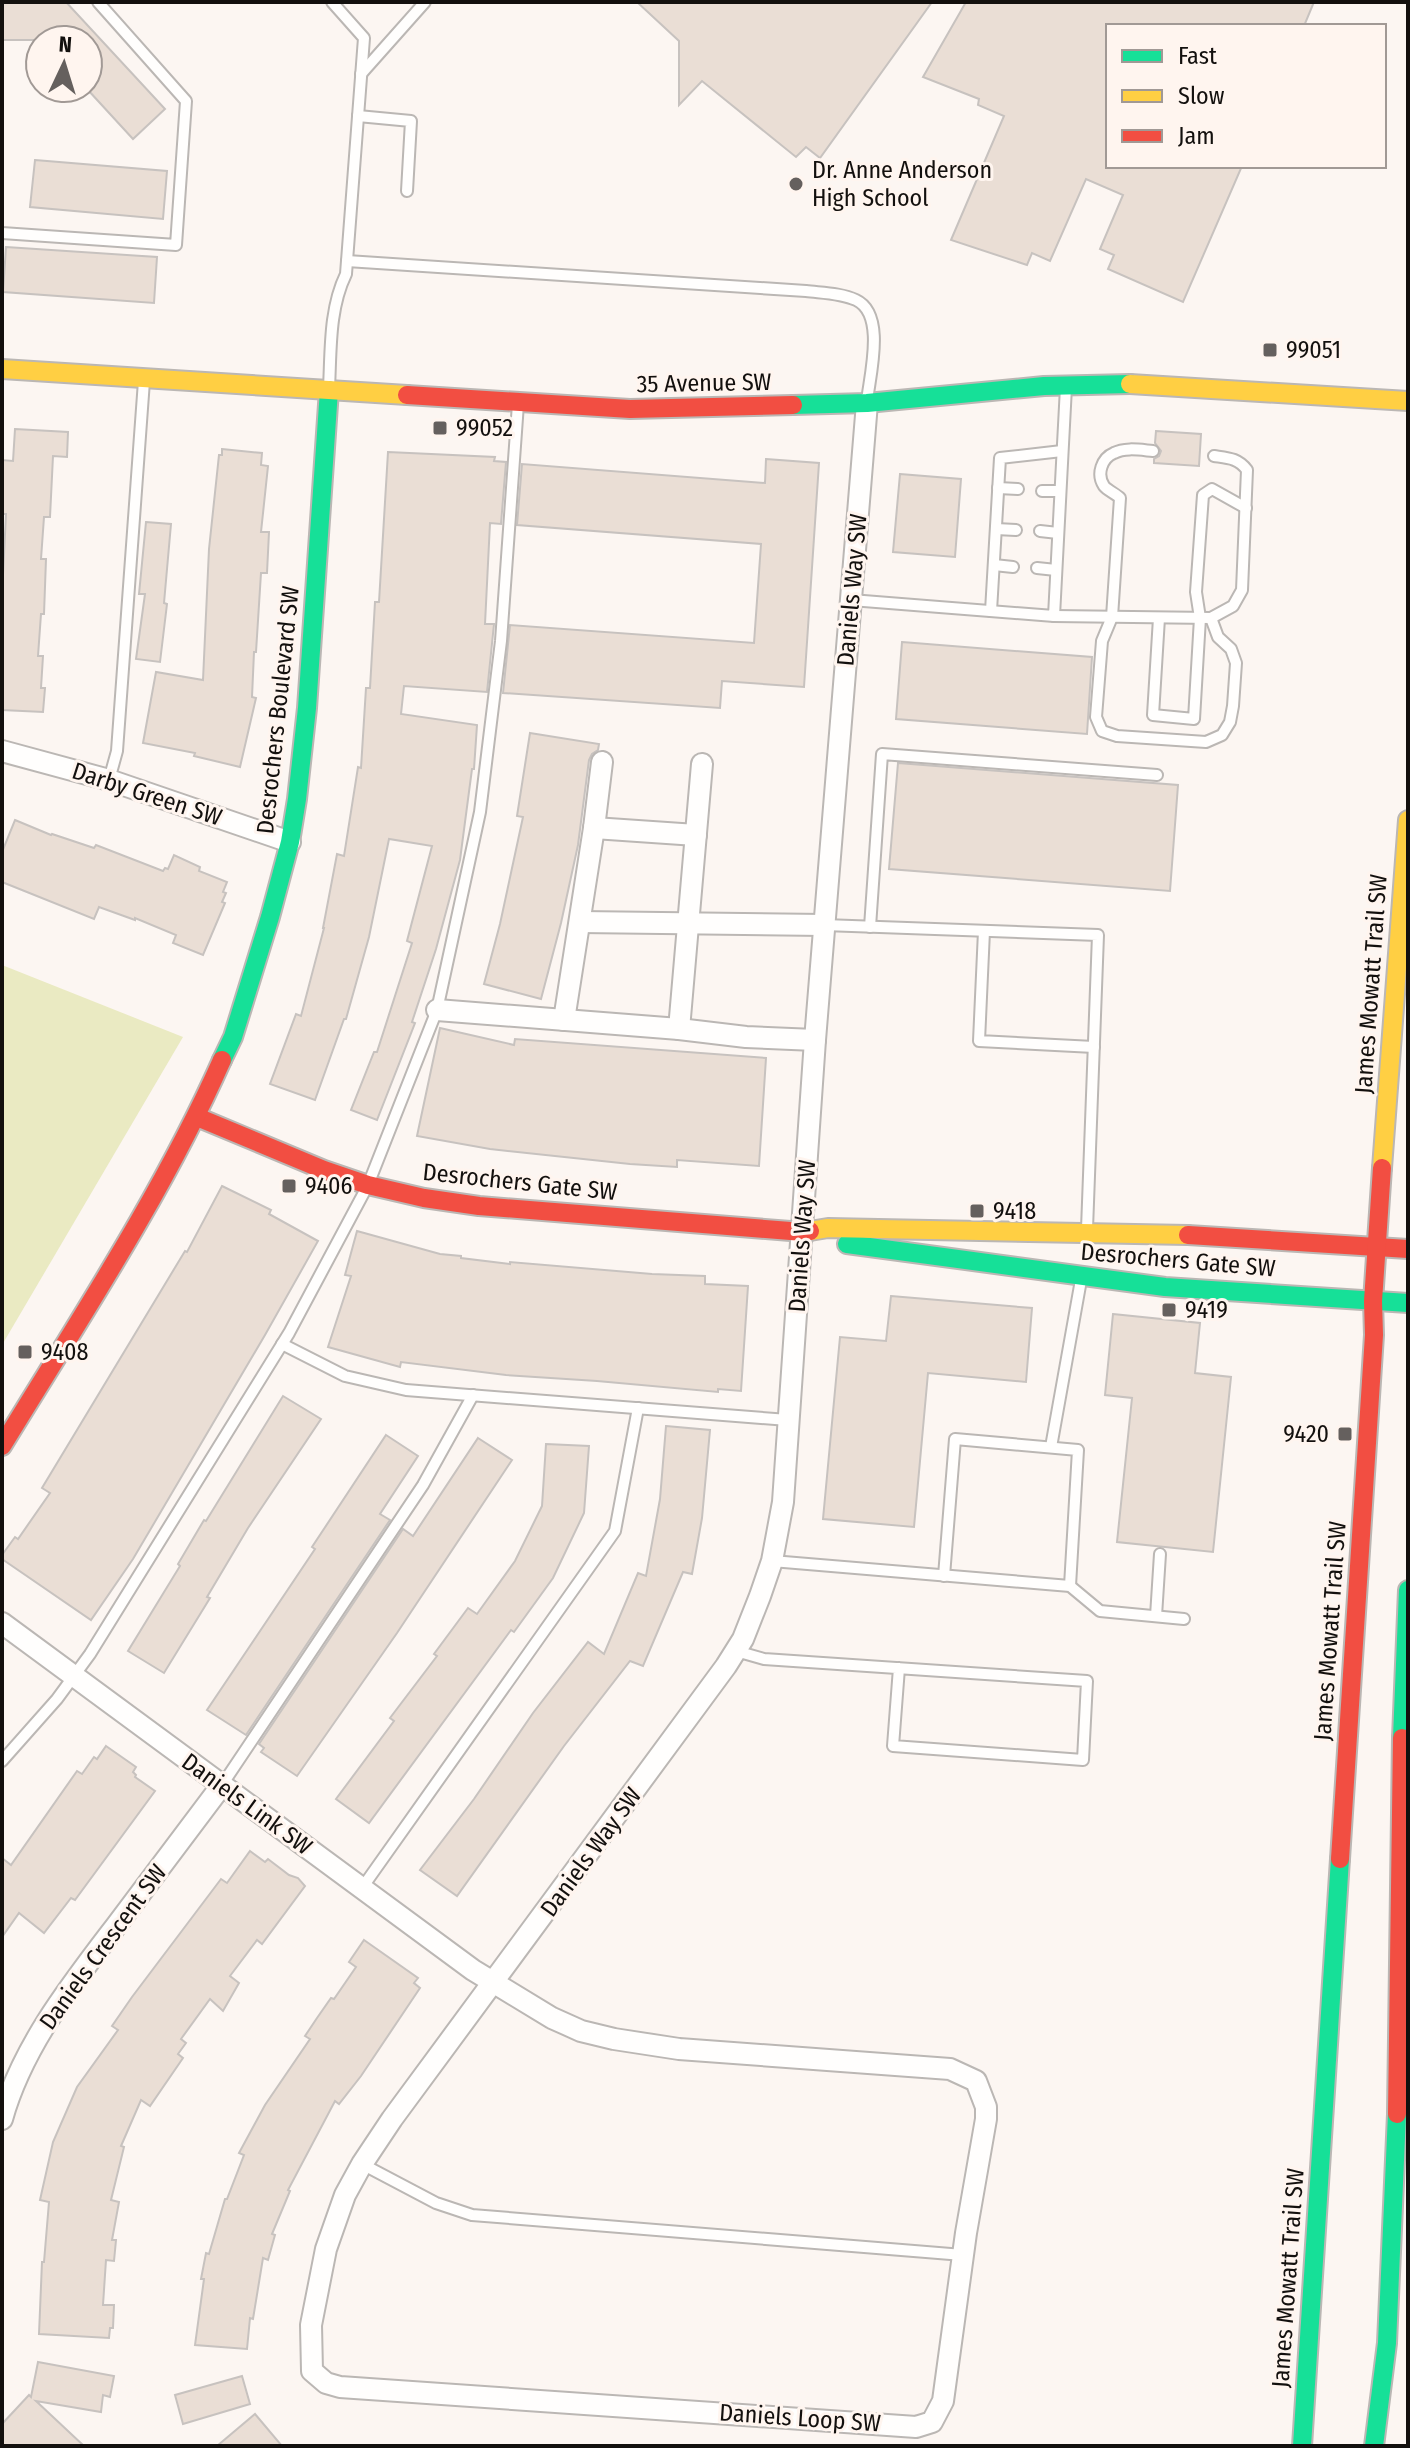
<svg xmlns="http://www.w3.org/2000/svg" width="1410" height="2448" viewBox="0 0 1410 2448" font-family="'Fira Sans Condensed',sans-serif">
<rect width="100%" height="100%" fill="#fcf6f2"/>
<!-- green -->
<path fill="#eaeac2" d="M2 965 183 1037 2 1345Z"/>
<!-- building -->
<g fill="#eaded5" stroke="#c7c2bf" stroke-width="2">
<path d="M2 2H66L165 109 133 139 88 90V40H2Z"/>
<path d="M637 2H932L820 158 806 147 796 157 702 81 679 105V41Z"/>
<path d="M966 2H1314L1304 26H1108V166H1242L1183 302 1108 269 1114 255 1100 249 1123 195 1086 179 1050 261 1032 253 1027 265 951 240 1004 116 978 105 979 99 923 77Z"/>
<path d="M35 160 167 171 163 219 30 207Z"/>
<path d="M6 247 157 257 154 303 3 292Z"/>
<path d="M15 429 68 432 67 457 53 456 50 517H44L41 559H46L44 614H41L38 656H43L41 688H45L43 712 2 710V595L6 514H2V460L13 461Z"/>
<path d="M1156 431 1201 434 1199 466 1154 463V459L1159 456 1161 451 1155 443Z"/>
<path d="M222 449 262 453 261 465 268 466 261 532H269L267 573H261L256 652H254L252 697 256 698 240 767 194 756 195 753 143 743 156 672 203 680 209 549 219 455H222Z"/>
<path d="M388 452 495 457 494 461 506 462 501 524 490 523 485 624H494L487 692 404 686 401 714 477 725 474 769H472L460 860 436 949 412 1022 415 1023 377 1120 351 1110 374 1052H377L412 943 407 941 432 846 389 839 369 937 346 1019H344L315 1100 270 1084 296 1014 301 1016 324 928H323L337 854 344 856 358 767 361 768 366 688H370L375 602H379Z"/>
<path d="M766 459 819 463 804 687 722 681 720 708 503 693 510 625 754 643 761 544 517 525 522 464 765 483Z"/>
<path d="M900 474 961 479 955 557 893 552Z"/>
<path d="M146 522 171 524 164 603 167 604 160 662 136 659 145 594H139Z"/>
<path d="M902 642 1092 657 1087 734 896 719Z"/>
<path d="M530 733 599 744 598 750 592 754 589 760 578 845 561 923 541 999 484 984 500 924 523 817 517 816Z"/>
<path d="M898 763 1178 785 1170 891 889 869Z"/>
<path d="M15 820 51 835 52 834 94 848 96 845 163 871 165 868 168 869 174 855 200 867 199 871 227 882 223 892 226 893 222 902 225 903 203 955 173 943 176 935 135 918V920L99 907 94 919 2 882V852Z"/>
<path d="M440 1028 514 1045 515 1039 766 1058 759 1166 677 1160V1167L630 1164 490 1149 417 1136Z"/>
<path d="M222 1186 271 1210 269 1214 318 1241 265 1335 133 1559 91 1620 2 1559V1555L15 1537 18 1539 50 1493 42 1488 185 1251 187 1252Z"/>
<path d="M357 1231 440 1254 461 1256V1258L510 1264V1262L652 1274 705 1276V1284L748 1286 741 1391 718 1389V1392L597 1381 506 1375 401 1362 400 1367 328 1347 351 1276 345 1275Z"/>
<path d="M891 1296 1032 1308 1026 1382 928 1373 914 1527 823 1519 840 1337 886 1341Z"/>
<path d="M1113 1314 1200 1323 1195 1373 1231 1377 1213 1552 1117 1542 1132 1398 1105 1395Z"/>
<path d="M283 1396 321 1419 248 1528 207 1597 210 1598 164 1673 128 1651 180 1566 178 1564 204 1520 206 1521Z"/>
<path d="M666 1426 710 1430 702 1518 692 1574 683 1572 643 1666 630 1661 564 1746 457 1896 420 1870 474 1799 533 1713 588 1642 604 1654 638 1573 646 1576 660 1499Z"/>
<path d="M386 1435 418 1456 380 1514 390 1520 246 1735 207 1710 315 1549 312 1547Z"/>
<path d="M478 1438 512 1460 397 1633 297 1776 261 1752 264 1748 259 1744 403 1529 413 1536Z"/>
<path d="M546 1444 589 1446 584 1513 553 1578 514 1632 511 1630 369 1823 336 1799 394 1721 390 1718 437 1656 434 1654 468 1608 477 1614 515 1561 542 1506Z"/>
<path d="M106 1746 136 1767 133 1772 136 1775 135 1777 155 1791 75 1900 71 1898 44 1933 19 1913 2 1937V1858L11 1865 77 1771 82 1774 94 1757 97 1759Z"/>
<path d="M250 1851 265 1862 268 1859 289 1875 298 1878 305 1886 262 1944 257 1940 230 1976 239 1983 223 2011 210 1999 181 2039 186 2043 178 2054 183 2058 150 2106 141 2100 121 2146 124 2147 111 2200 119 2202 112 2240H116L114 2261 106 2260 103 2305H114L113 2328H110L109 2338 39 2334 42 2262H44L49 2202 40 2200 53 2142 77 2087 118 2030 112 2026 132 1997 221 1879 227 1883Z"/>
<path d="M364 1940 418 1978 414 1983 420 1988 361 2076 339 2104 335 2101 288 2190 290 2191 272 2234 275 2235 268 2260 263 2258 253 2319 250 2318 247 2349 195 2345 204 2279H201L206 2253 209 2254 225 2199H227L244 2155 239 2153 265 2105 310 2039 305 2036 317 2018 331 1998 334 1999 356 1967 349 1962Z"/>
<path d="M38 2362 114 2376 110 2397 103 2395 101 2412 36 2401 84 2446H2V2424L29 2395 31 2397Z"/>
<path d="M242 2376 250 2404 183 2424 175 2395Z"/>
<path d="M255 2414 282 2446H217Z"/>
</g>
<g fill="none" stroke-linecap="round" stroke-linejoin="round">
<!-- lane casing -->
<g stroke="#bbb7b4" stroke-width="14">
<g id="lane">
<path d="M361 74 425 2"/>
<path d="M358 116 411 121 407 191"/>
<path d="M2 233 176 245 186 101 98 2"/>
<path d="M347 261 806 291C822 293 841 293 856 300 886 314 870 374 867 401"/>
<path d="M329 388C331 350 329 309 346 274L364 38 332 2"/>
<path d="M1153 451C1141 450 1125 447 1114 453 1102 458 1096 474 1104 486 1107 490 1116 494 1120 498L1112 617 1102 641 1096 717 1102 731 1117 736 1206 742 1222 735 1230 722 1233 706 1236 663 1231 649 1218 637 1211 618"/>
<path d="M998 488 1018 489"/>
<path d="M1042 491H1060"/>
<path d="M996 529 1016 530"/>
<path d="M1040 531 1058 533"/>
<path d="M994 565 1013 567"/>
<path d="M1037 568 1056 570"/>
<path d="M851 600 1054 616 1066 387"/>
<path d="M991 611 1000 458 1062 451"/>
<path d="M1054 616 1211 618 1233 606 1242 590 1247 470C1238 458 1228 458 1214 456"/>
<path d="M1159 618 1153 715 1194 719 1200 618 1196 592 1203 495 1212 489 1246 508"/>
<path d="M109 780 117 751 144 381"/>
<path d="M824 925 1098 935 1087 1229"/>
<path d="M870 927 882 754 1157 775"/>
<path d="M984 931 979 1041 1094 1047"/>
<path d="M282 1344 345 1376 406 1390 788 1420"/>
<path d="M1051 1447 1081 1280"/>
<path d="M772 1561 1070 1586 1100 1611 1184 1619"/>
<path d="M944 1576 955 1439 1078 1450 1070 1586"/>
<path d="M1156 1616 1160 1554"/>
<path d="M736 1651 764 1659 1087 1681 1083 1760 893 1746 899 1668"/>
<path d="M2 1761 57 1699 90 1654 289 1333 368 1185 437 1010 480 812 501 641 518 404"/>
<path d="M222 1785 423 1485 473 1395"/>
<path d="M362 1888 615 1531 638 1408"/>
<path d="M362 2164 436 2203 472 2215 963 2255"/>
</g>
</g>
<!-- street casing -->
<g stroke="#bbb7b4" stroke-width="24">
<g id="street">
<path d="M2 751 109 780 290 842"/>
<path d="M594 828 696 835"/>
<path d="M580 922 824 925"/>
<path d="M437 1010 679 1029 746 1037 815 1040"/>
<path d="M564 1020 594 828 602 762"/>
<path d="M679 1029 702 764"/>
<path d="M2 1623 473 1970 552 2018 581 2031 614 2039 679 2049 950 2069 976 2081 986 2107V2119L966 2233 943 2401 932 2422 916 2427 340 2387 326 2383 312 2371 311 2325 326 2249 345 2195 362 2164 392 2119 726 1666 743 1639 760 1596 772 1561 783 1502 815 1040 867 403"/>
<path d="M2 2119C22 2047 71 1985 116 1926 151 1879 187 1832 222 1785"/>
</g>
</g>
<!-- fast casing -->
<g stroke="#bbb7b4" stroke-width="22">
<g id="fast">
<path d="M793 405 867 403 1044 386 1130 384"/>
<path d="M222 1060 233 1037 270 917 290 842 297 799 307 708 329 390"/>
<path d="M847 1244 1165 1287 1408 1303"/>
<path d="M1402 1738 1408 1590"/>
<path d="M1302 2446 1340 1859"/>
<path d="M1374 2446 1387 2343 1397 2114"/>
</g>
</g>
<!-- slow casing -->
<g stroke="#bbb7b4" stroke-width="22">
<g id="slow">
<path d="M2 369 407 395"/>
<path d="M1130 384 1408 401"/>
<path d="M1382 1168 1408 820"/>
<path d="M810 1231 828 1228 1188 1235"/>
</g>
</g>
<!-- jam casing -->
<g stroke="#bbb7b4" stroke-width="22">
<g id="jam">
<path d="M407 395 630 409 793 405"/>
<path d="M197 1117 324 1170 368 1185 424 1198 479 1206 803 1232 810 1231"/>
<path d="M1188 1235 1408 1249"/>
<path d="M2 1446C79 1320 162 1195 222 1060"/>
<path d="M1340 1859 1374 1335 1373 1301 1382 1168"/>
<path d="M1397 2114 1402 1738"/>
</g>
</g>
<!-- lane -->
<use href="#lane" stroke="#fffefd" stroke-width="10"/>
<!-- street -->
<use href="#street" stroke="#fffefd" stroke-width="20"/>
<!-- fast -->
<use href="#fast" stroke="#16e098" stroke-width="18"/>
<!-- slow -->
<use href="#slow" stroke="#ffcf43" stroke-width="18"/>
<!-- jam -->
<use href="#jam" stroke="#f24e42" stroke-width="18"/>
</g>
<!-- markers -->
<g fill="#65605e" stroke="#fff5ef" stroke-width="3">
<circle cx="796" cy="184" r="8"/>
<rect x="1262" y="342" width="16" height="16" rx="4"/>
<rect x="432" y="420" width="16" height="16" rx="4"/>
<rect x="281" y="1178" width="16" height="16" rx="4"/>
<rect x="969" y="1203" width="16" height="16" rx="4"/>
<rect x="1161" y="1302" width="16" height="16" rx="4"/>
<rect x="17" y="1344" width="16" height="16" rx="4"/>
<rect x="1337" y="1426" width="16" height="16" rx="4"/>
</g>
<g text-anchor="middle" stroke-width="6" stroke-linejoin="round" paint-order="stroke">
<!-- poi labels -->
<g font-size="24" fill="#13100e" stroke="#fff5ef" text-anchor="start">
<text x="812" y="178">Dr. Anne Anderson<tspan x="812" dy="28">High School</tspan></text>
<text x="1286" y="358">99051</text>
<text x="456" y="436">99052</text>
<text x="305" y="1194">9406</text>
<text x="993" y="1219">9418</text>
<text x="1185" y="1318">9419</text>
<text x="41" y="1360">9408</text>
<text x="1329" y="1442" text-anchor="end">9420</text>
</g>
<!-- street labels -->
<g font-size="24" fill="#13100e" stroke="#fff5ef">
<text transform="translate(704 383) rotate(-1)" y="8">35 Avenue SW</text>
<text transform="translate(852 590) rotate(-85)" y="8">Daniels Way SW</text>
<text transform="translate(278 710) rotate(-84)" y="8">Desrochers Boulevard SW</text>
<text transform="translate(147 794) rotate(18)" y="8">Darby Green SW</text>
<text transform="translate(1371 984) rotate(-86)" y="8">James Mowatt Trail SW</text>
<text transform="translate(520 1182) rotate(6)" y="8">Desrochers Gate SW</text>
<text transform="translate(802 1236) rotate(-86)" y="8">Daniels Way SW</text>
<text transform="translate(1178 1260) rotate(5)" y="8">Desrochers Gate SW</text>
<text transform="translate(1330 1631) rotate(-86)" y="8">James Mowatt Trail SW</text>
<text transform="translate(247 1804) rotate(36)" y="8">Daniels Link SW</text>
<text transform="translate(591 1852) rotate(-54)" y="8">Daniels Way SW</text>
<text transform="translate(103 1947) rotate(-54)" y="8">Daniels Crescent SW</text>
<text transform="translate(1288 2278) rotate(-86)" y="8">James Mowatt Trail SW</text>
<text transform="translate(800 2418) rotate(4)" y="8">Daniels Loop SW</text>
</g>
</g>
<!-- border -->
<rect width="1410" height="2448" fill="none" stroke="#13100e" stroke-width="8"/>
<!-- legend -->
<rect x="1106" y="24" width="280" height="144" fill="#fff5ef" stroke="#a19995" stroke-width="2"/>
<rect x="1122" y="50" width="40" height="12" fill="#16e098" stroke="#a19995" stroke-width="2"/>
<text x="1178" y="64" font-size="24" fill="#13100e">Fast</text>
<rect x="1122" y="90" width="40" height="12" fill="#ffcf43" stroke="#a19995" stroke-width="2"/>
<text x="1178" y="104" font-size="24" fill="#13100e">Slow</text>
<rect x="1122" y="130" width="40" height="12" fill="#f24e42" stroke="#a19995" stroke-width="2"/>
<text x="1178" y="144" font-size="24" fill="#13100e">Jam</text>
<!-- north arrow -->
<g transform="translate(64 64) rotate(4)"><circle r="38" fill="#fff5ef" stroke="#a19995" stroke-width="2"/>
<path d="M0-6L14 30L0 20L-14 30Z" fill="#65605e"/>
<text y="-12" font-size="22" font-weight="bold" text-anchor="middle" fill="#13100e">N</text>
</g>
</svg>
